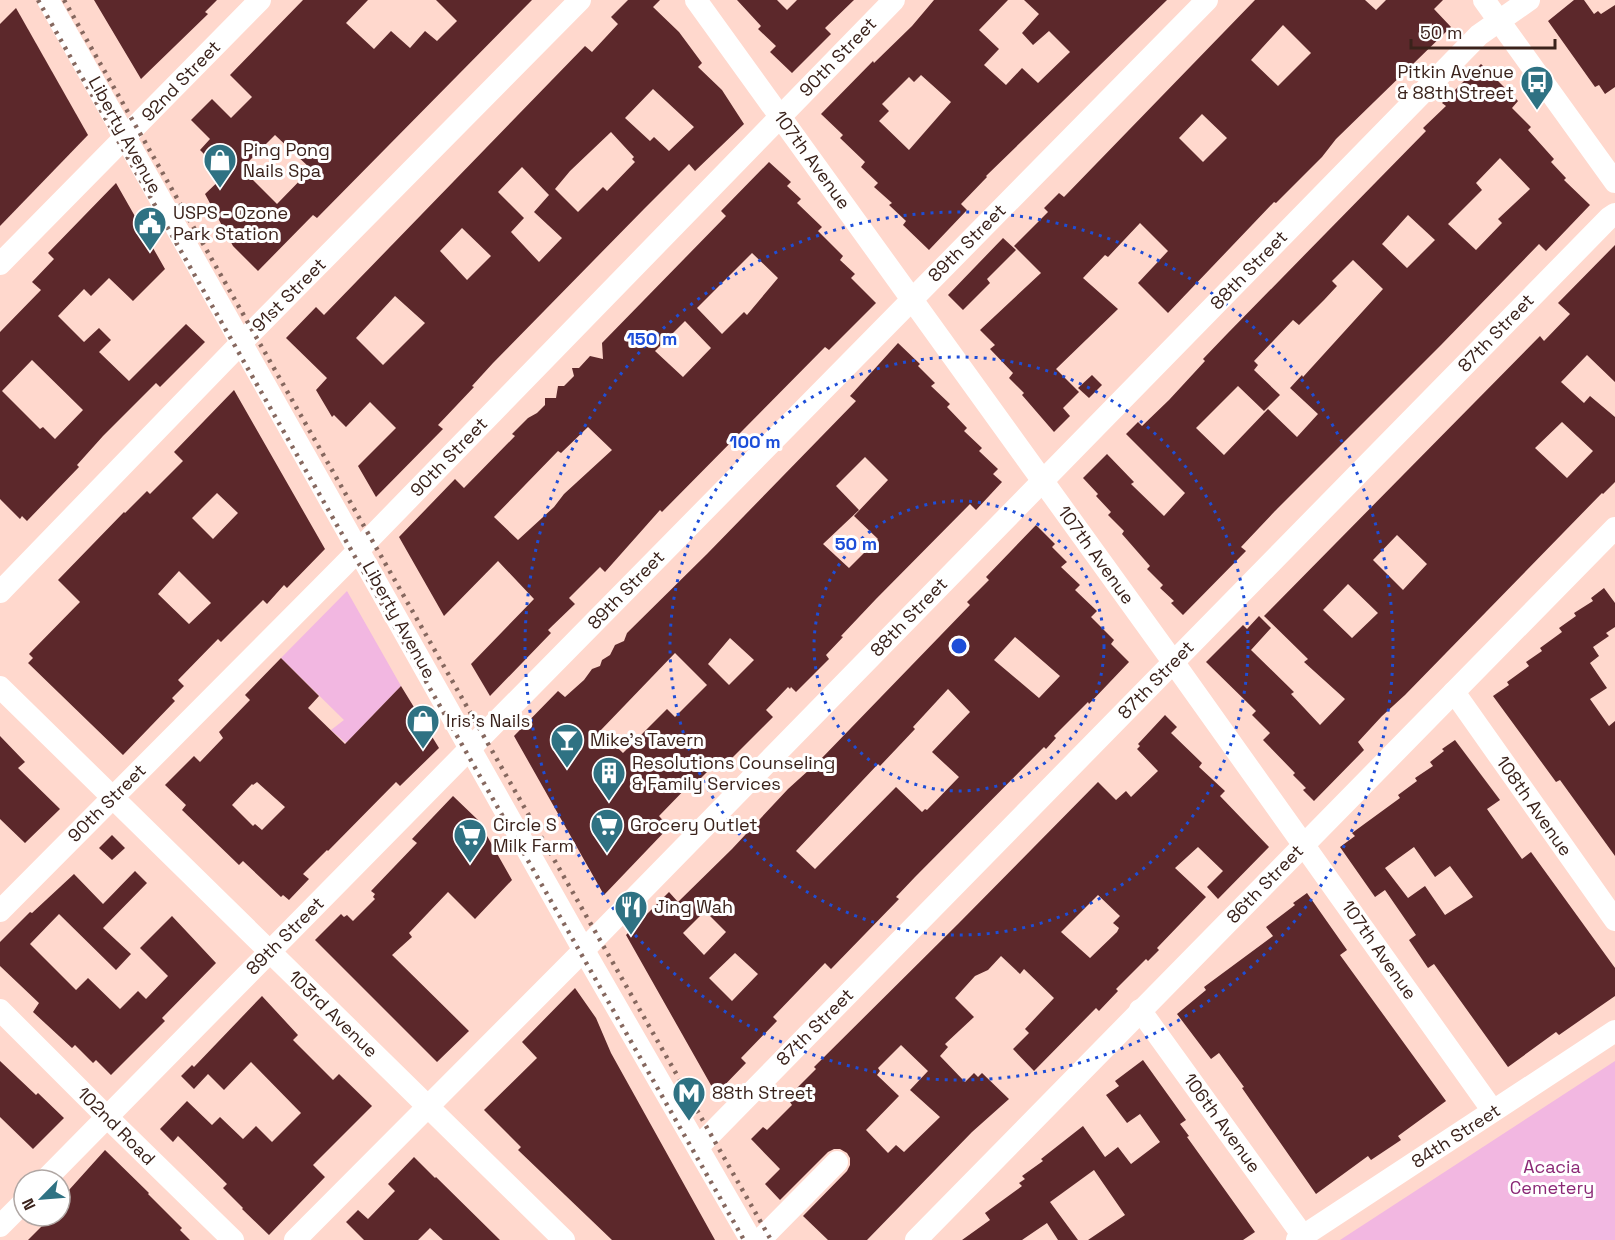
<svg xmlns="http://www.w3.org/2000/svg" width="1615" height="1240" viewBox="0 0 1615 1240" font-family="'Space Grotesk',sans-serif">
<rect width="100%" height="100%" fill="#ffd8cd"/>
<!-- green -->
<g fill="#f2b7e1">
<path d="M347 591 401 686 346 743 331 730 344 720 281 658Z"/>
<path d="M1615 1061V1240H1340Z"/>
</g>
<!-- building -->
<g fill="#5c282b" fill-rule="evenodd">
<path d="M94 0H217L205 12 208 14 141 79Z"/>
<path d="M303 0H368L346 23 374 49 391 31 410 48 425 31 437 41 457 21 436 0H532L317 218 313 215 258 271 233 246 205 194 225 175 200 150 210 139 191 120 212 99 231 118 252 97 230 75ZM275 135 311 169 277 204 248 175 252 171 245 165Z"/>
<path d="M628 0H660L653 7 679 32 702 63 698 67 722 90 744 124 695 171 689 164 644 209 493 363 472 386 474 387 438 425 443 429 376 497 358 466 396 428 370 402 346 427 334 415 332 417 316 390 327 378 286 338 316 307 324 315 585 46 592 52 618 24 611 17ZM653 89 694 127 669 151 654 137 650 141 625 118ZM611 132 634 157 632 159 635 162 607 191 603 187 578 212 555 189 570 171ZM522 167 549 195 534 212 562 238 539 262 511 232 524 218 498 192ZM462 228 491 256 467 280 440 251ZM395 296 425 323 383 365 356 338Z"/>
<path d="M737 0H777L787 10 797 0H854L825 28 831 34 792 73 770 52 776 46 758 29 761 26Z"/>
<path d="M934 0H1008L979 30 999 49 984 65 1006 85 1022 68 1038 83 1070 52 1049 31 1033 45 1022 33 1039 14 1024 0H1167L986 176 987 177 961 204 967 210 929 250 903 225 906 221 889 205 892 203 874 187 878 183 861 167 865 162 840 138 843 135 821 114 873 61 874 63 912 26ZM921 75 951 102 909 150 879 121 889 111 882 104 909 77 914 82Z"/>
<path d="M1255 0H1365L1376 10 1386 0H1443L1434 9 1451 27 1336 139 1322 157 1276 203 1274 202 1168 313 1138 283 1168 251 1140 223 1108 257 1105 255 1083 278 1118 309 1056 369 1079 392 1063 408 1070 416 1054 432 1022 395 1024 393 1009 378 1013 373 990 349 995 345 980 330 1041 273 1014 246 1048 212 1044 208 1059 193 1064 197ZM1283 25 1311 53 1278 86 1251 60ZM1202 114 1227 138 1203 162 1179 138Z"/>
<path d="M1574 0H1584L1594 14 1598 11 1601 14 1615 5V87L1605 94 1599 85 1595 87 1548 21Z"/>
<path d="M16 8 88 135 0 226V24Z"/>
<path d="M1481 64 1518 101 1512 108 1531 127 1528 130 1554 159 1551 162 1566 178 1564 180 1590 205 1546 251 1539 244 1441 345 1275 511 1241 547 1246 551 1183 615 1171 603 1174 601 1160 588 1163 585 1147 569 1150 566 1122 534 1124 531 1108 515 1111 512 1096 496 1098 494 1083 478 1107 454 1134 482 1131 484 1164 516 1185 493 1126 434 1138 422 1142 426 1169 400 1205 361 1203 359 1227 334 1426 131 1423 128 1446 106 1442 103ZM1500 158 1530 189 1498 219 1502 223 1476 250 1448 224 1482 190 1476 183ZM1408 215 1435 240 1407 268 1382 244ZM1353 260 1383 289 1303 377 1302 375 1290 388 1318 414 1297 437 1268 409 1224 455 1196 428 1238 386 1264 411 1280 395 1254 370 1258 365 1254 361 1293 320 1299 325 1324 300 1337 286 1332 281Z"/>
<path d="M769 162 791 182 787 186 801 199 797 203 822 227 818 231 843 256 840 260 855 274 851 278 876 303 829 350 825 347 662 512 660 510 605 572 600 567 569 598 575 604 548 630 551 633 490 696 471 664 534 599 498 561 444 616 399 537 455 479 464 488 515 436 512 434 528 418 537 413 545 405V398H556L558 386H564L574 376 572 368H579L590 356 603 359 602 343 726 216 721 211ZM752 253 778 278 747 315 744 312 722 334 697 308ZM685 321 711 348 683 377 655 351ZM588 427 612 450 564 494 554 507 518 540 494 517 558 451 561 453Z"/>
<path d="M116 183 165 269 133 301 109 278 91 296 84 289 58 316 84 342 99 328 111 340 99 352 129 381 186 324 205 342 160 387 156 383 103 436 77 465 79 467 27 521 22 516 20 519 0 499V332L41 290 32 282 54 259 48 253ZM32 360 83 410 55 439 43 427 40 429 2 391Z"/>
<path d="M1003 238 1016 250 987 279 990 283 963 310 948 295Z"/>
<path d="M1615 245V382L1587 355 1561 382 1584 403 1590 396 1615 417V482L1603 494 1602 493 1405 695 1382 716 1358 742 1364 750 1314 801 1303 790 1306 788 1293 775 1295 773 1263 740 1270 733 1252 715 1256 711 1206 662 1243 625 1247 629 1259 616 1271 628 1251 650 1294 692 1291 694 1320 725 1345 699 1304 662 1308 659 1264 616 1540 336 1544 341 1570 314 1558 303ZM1562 422 1593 451 1567 478 1535 448ZM1397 535 1427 564 1403 590 1373 560ZM1348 584 1378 613 1352 638 1323 610Z"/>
<path d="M898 343 920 364 918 366 935 383 931 386 950 404 947 407 967 428 964 431 982 448 979 451 998 469 993 474 1002 482 976 510 970 504 876 599 841 636 843 637 826 655 829 659 796 692 791 687 790 689 788 687 766 710 773 717 727 763 721 758 694 785 692 782 659 816 669 827 604 895 514 736 558 691 565 697 584 680 592 669 600 666 602 660 610 655 615 645 624 641 627 633 707 554 856 401 850 396ZM865 457 888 480 854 516 878 539 849 568 823 544 859 510 836 486ZM730 638 754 660 729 685 708 664ZM675 653 707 685 675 717 667 709 623 753 600 731Z"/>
<path d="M1092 375 1102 385 1089 398 1078 388Z"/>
<path d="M234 390 325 549 287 588 284 585 267 604 263 600 221 642 218 639 178 680 184 686 172 698 175 701 123 755 28 663 33 658 29 654 80 602 58 580 124 512 125 513 147 491 150 494 183 461 174 452ZM217 493 238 513 213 539 192 518ZM179 571 211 603 189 624 158 594Z"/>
<path d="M1036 525 1055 544 1052 547 1067 562 1061 567 1080 585 1075 590 1097 611 1091 617 1114 640 1111 644 1129 662 1089 704 1088 702 1054 736 1056 738 1046 749 1044 747 915 877 896 897 899 899 831 969 825 963 773 1017 777 1021 741 1058 746 1063 716 1094 626 935 669 892 678 902 732 849 788 789 820 760 970 605 967 602 989 580 986 577ZM1015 637 1060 676 1039 698 994 660ZM948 689 970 712 932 752 959 777 927 810 925 809 922 812 896 787 815 869 796 851 878 764 880 766 915 729 913 727ZM705 911 726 932 704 955 683 933ZM735 953 758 974 732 1001 709 978Z"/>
<path d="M1604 588 1615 603V627L1606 633 1609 636 1593 647 1599 656 1590 663 1607 688 1590 699 1609 726 1615 721V856L1560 780 1556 782 1493 696 1509 685 1507 682 1529 666 1526 662 1542 651 1540 648 1562 632 1559 628 1576 616 1574 613 1593 601 1591 598Z"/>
<path d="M281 658 319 696 308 708 345 744 401 686 439 748 400 786 396 782 328 851 327 850 303 874 309 879 289 900 283 895 281 897 243 861 239 865 182 810 186 805 165 785 194 756 200 762 223 738 219 732 250 700 245 695ZM257 782 285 807 262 830 255 824 253 826 232 805 252 784 253 785Z"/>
<path d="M1165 715 1177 727 1171 733 1202 763 1199 767 1225 791 1220 796 1269 847 1218 899 1207 887 1223 871 1198 847 1175 868 1206 897 1157 948 1159 950 1148 961 1146 959 1116 989 1118 991 1099 1011 1096 1008 1034 1071 1013 1049 1029 1033 1025 1029 1054 998 1024 969 1020 974 1001 956 988 970 975 976 955 998 974 1017 945 1044 948 1047 940 1056 965 1082 974 1073 978 1077 982 1073 1009 1099 972 1132 867 1240H828L803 1216 847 1171 850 1165V1158L847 1153 840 1149H834L828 1152 780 1200 765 1184 780 1169 751 1139 763 1127 767 1130 792 1105 790 1102 797 1096 793 1092 816 1069 814 1067 958 924 1098 782 1116 800 1126 791 1131 797 1158 771 1137 749 1140 746 1138 744ZM1098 895 1120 916 1113 923 1119 928 1117 932 1090 958 1061 932ZM901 1045 928 1071 910 1090 940 1117 904 1152 896 1145 888 1153 866 1130 899 1096 877 1075 880 1071 878 1068Z"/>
<path d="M0 736 25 762 18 768 60 809 25 843 0 819Z"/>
<path d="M1455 740 1500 800 1487 809 1522 859 1531 852 1615 968V996L1559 1035 1556 1032 1508 1067 1434 964 1428 968 1409 940 1416 935 1385 890 1375 897 1340 847 1355 836 1352 833 1400 798 1398 795 1417 781 1415 778 1433 766 1430 762 1444 751 1442 749ZM1414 847 1435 877 1450 866 1473 897 1445 915 1425 886 1408 898 1385 868Z"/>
<path d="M453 796 478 820 512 880 475 919 448 892 409 933 412 937 392 955 469 1031 437 1062 315 940 341 914 344 917 347 915 353 921 375 899 373 897 375 894 371 891 417 843 412 839Z"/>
<path d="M112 835 125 848 112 860 99 848Z"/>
<path d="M135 871 147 883 103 928 131 954 116 970 59 914 30 944 76 990 88 978 120 1009 138 991 146 999 168 976 140 948 172 916 216 963 162 1018 165 1021 111 1075 96 1060 93 1063 75 1045 72 1048 33 1012 39 1003 0 966V942L30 912 32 913 74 874 103 904Z"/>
<path d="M1307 893 1347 950 1340 955 1446 1101 1398 1136 1401 1140 1371 1160 1368 1156 1316 1194 1242 1088 1244 1087 1219 1053 1211 1059 1177 1014 1206 990 1204 987 1273 936 1266 927 1295 905 1293 903Z"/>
<path d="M575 988 596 1018 611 1053 715 1240H612L518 1150 521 1147 484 1110 537 1058 522 1042Z"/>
<path d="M262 996 298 1035 293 1040 333 1080 339 1074 372 1106 313 1165 325 1177 269 1235 242 1209 243 1208 223 1188 227 1184 178 1136 173 1142 160 1129 187 1101 212 1125 220 1117 243 1139 256 1126 272 1142 301 1113 251 1062 224 1090 208 1074 194 1089 181 1076 192 1065 194 1067Z"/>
<path d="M1143 1060 1186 1120 1180 1124 1189 1136 1187 1137 1255 1232 1243 1240H1088L1125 1215 1094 1170 1050 1202 1078 1240H1058L1047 1223 1022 1240H962L990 1220 985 1213 1022 1186 1019 1183 1025 1179 1022 1176 1043 1161 1041 1159 1083 1126 1105 1157 1118 1147 1131 1164 1160 1142 1140 1114 1127 1123 1106 1095 1119 1086 1115 1081Z"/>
<path d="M0 1061 36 1095 38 1093 64 1118 33 1149 0 1117Z"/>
<path d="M105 1150 149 1193 148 1194 182 1228 180 1230 190 1240H28L52 1216H60V1200Z"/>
<path d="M414 1157 435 1178 436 1177 500 1240H443L430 1228 418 1240H364L346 1222 358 1210 368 1219 395 1191 388 1184Z"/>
</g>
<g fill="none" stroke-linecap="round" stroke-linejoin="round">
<!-- minor -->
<g stroke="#fff" stroke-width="22">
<path d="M48 0 583 949 751 1240"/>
<path d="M696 0 1174 663 1493 1111"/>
<path d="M1484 0 1615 182"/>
<path d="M0 264 260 0"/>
<path d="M0 592 242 342 580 0"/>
<path d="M0 687 564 1240"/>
<path d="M1454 692 1615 920"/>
<path d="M0 911 343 566 894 0"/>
<path d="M0 1010 107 1117 233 1240"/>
<path d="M1140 1010 1303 1236"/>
<path d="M698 1147 1609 218 1615 214"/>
<path d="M45 1180 1207 0"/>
<path d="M0 1226 24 1202"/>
<path d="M295 1240 571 963 1479 35 1529 0"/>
<path d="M760 1240 837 1162"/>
<path d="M916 1240 1615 528"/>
<path d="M1297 1240 1615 1031"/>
</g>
<!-- rail -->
<g stroke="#86685f" stroke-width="4.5" stroke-dasharray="3 6" stroke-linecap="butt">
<path d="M38 0 744 1240"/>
<path d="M64 0 771 1240"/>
</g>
</g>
<!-- distance rings -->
<g fill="none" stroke="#1d4ed8" stroke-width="3" stroke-dasharray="3 6">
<circle cx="959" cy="646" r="145"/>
<circle cx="959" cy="646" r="289"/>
<circle cx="959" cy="646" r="434"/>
</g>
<!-- icons -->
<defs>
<g id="bus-pin" transform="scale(1.725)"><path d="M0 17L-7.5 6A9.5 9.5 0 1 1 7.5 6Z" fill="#2f7283" stroke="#fff"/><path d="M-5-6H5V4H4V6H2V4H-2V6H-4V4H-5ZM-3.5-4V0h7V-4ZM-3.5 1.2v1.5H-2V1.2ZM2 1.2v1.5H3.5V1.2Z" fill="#fff"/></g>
<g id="shop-pin" transform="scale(1.725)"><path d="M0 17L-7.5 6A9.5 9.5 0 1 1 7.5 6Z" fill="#2f7283" stroke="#fff"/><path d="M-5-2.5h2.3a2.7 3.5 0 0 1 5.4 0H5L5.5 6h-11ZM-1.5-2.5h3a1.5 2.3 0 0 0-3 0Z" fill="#fff"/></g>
<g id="civic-pin" transform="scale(1.725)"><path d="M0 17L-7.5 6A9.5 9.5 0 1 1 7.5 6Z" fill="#2f7283" stroke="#fff"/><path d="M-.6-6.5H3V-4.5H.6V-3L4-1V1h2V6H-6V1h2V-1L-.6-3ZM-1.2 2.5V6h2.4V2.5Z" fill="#fff"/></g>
<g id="bar-pin" transform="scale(1.725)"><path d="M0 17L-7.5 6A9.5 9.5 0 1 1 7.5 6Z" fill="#2f7283" stroke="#fff"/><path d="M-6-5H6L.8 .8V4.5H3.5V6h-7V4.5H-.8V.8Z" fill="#fff"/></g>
<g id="building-pin" transform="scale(1.725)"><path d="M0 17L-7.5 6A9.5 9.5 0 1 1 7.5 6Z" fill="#2f7283" stroke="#fff"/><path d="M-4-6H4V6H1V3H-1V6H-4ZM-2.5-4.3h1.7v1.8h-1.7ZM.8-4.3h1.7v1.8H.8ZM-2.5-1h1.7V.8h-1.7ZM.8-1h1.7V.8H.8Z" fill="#fff"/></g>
<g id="supermarket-pin" transform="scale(1.725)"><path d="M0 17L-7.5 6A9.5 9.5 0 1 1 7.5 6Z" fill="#2f7283" stroke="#fff"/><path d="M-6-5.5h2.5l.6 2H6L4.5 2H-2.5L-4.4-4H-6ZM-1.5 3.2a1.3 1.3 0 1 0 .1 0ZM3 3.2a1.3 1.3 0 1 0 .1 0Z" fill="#fff"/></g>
<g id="restaurant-pin" transform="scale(1.725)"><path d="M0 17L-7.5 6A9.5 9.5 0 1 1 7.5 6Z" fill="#2f7283" stroke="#fff"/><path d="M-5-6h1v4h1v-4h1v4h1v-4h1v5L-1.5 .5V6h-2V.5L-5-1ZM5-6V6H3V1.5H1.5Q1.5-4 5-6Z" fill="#fff"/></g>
<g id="metro-pin" transform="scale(1.725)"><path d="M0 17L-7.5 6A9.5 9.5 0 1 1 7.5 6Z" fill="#2f7283" stroke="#fff"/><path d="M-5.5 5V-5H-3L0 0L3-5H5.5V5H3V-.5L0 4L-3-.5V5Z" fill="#fff"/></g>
</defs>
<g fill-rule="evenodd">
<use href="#bus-pin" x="1537" y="82"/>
<use href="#shop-pin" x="220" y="160"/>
<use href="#civic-pin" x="150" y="223"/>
<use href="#shop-pin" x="423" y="721"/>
<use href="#bar-pin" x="567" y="740"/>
<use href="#building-pin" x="609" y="773"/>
<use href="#supermarket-pin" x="607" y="825"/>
<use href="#supermarket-pin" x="470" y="835"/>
<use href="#restaurant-pin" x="631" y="907"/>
<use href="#metro-pin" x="689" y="1093"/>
</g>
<g text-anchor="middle" stroke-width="6" stroke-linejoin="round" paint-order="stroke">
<!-- street labels -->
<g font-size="18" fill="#3a221b" stroke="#fff">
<text transform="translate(838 57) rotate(-46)" y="6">90th Street</text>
<text transform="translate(181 81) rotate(-46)" y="6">92nd Street</text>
<text transform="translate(125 135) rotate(61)" y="6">Liberty Avenue</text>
<text transform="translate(812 160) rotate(54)" y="6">107th Avenue</text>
<text transform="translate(967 243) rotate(-45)" y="6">89th Street</text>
<text transform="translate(1249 270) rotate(-46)" y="6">88th Street</text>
<text transform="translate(289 295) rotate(-45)" y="6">91st Street</text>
<text transform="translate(1496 333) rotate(-46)" y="6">87th Street</text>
<text transform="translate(449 457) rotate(-46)" y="6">90th Street</text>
<text transform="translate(1096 555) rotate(54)" y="6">107th Avenue</text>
<text transform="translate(626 590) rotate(-46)" y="6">89th Street</text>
<text transform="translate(909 617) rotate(-46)" y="6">88th Street</text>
<text transform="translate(399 620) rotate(61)" y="6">Liberty Avenue</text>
<text transform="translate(1156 680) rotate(-46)" y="6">87th Street</text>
<text transform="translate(107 803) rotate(-45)" y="6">90th Street</text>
<text transform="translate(1534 806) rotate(55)" y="6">108th Avenue</text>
<text transform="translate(1265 884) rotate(-46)" y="6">86th Street</text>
<text transform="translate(285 936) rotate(-45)" y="6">89th Street</text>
<text transform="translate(1379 950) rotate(55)" y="6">107th Avenue</text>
<text transform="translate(333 1014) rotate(44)" y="6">103rd Avenue</text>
<text transform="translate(815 1027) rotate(-45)" y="6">87th Street</text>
<text transform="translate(1222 1123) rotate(54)" y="6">106th Avenue</text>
<text transform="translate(116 1126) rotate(45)" y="6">102nd Road</text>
<text transform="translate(1456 1136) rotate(-33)" y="6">84th Street</text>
</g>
<!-- poi labels -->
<g font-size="18" fill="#3a221b" stroke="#fff" text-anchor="start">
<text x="1514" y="78" text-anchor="end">Pitkin Avenue<tspan x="1514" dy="21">&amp; 88th Street</tspan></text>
<text x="243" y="156">Ping Pong<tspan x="243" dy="21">Nails Spa</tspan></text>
<text x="173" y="219">USPS - Ozone<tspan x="173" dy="21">Park Station</tspan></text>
<text x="446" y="727">Iris's Nails</text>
<text x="590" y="746">Mike's Tavern</text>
<text x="632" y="769">Resolutions Counseling<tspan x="632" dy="21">&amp; Family Services</tspan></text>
<text x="493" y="831">Circle S<tspan x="493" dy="21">Milk Farm</tspan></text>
<text x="630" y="831">Grocery Outlet</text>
<text x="654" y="913">Jing Wah</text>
<text x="712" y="1099">88th Street</text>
</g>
<!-- park labels -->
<g font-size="18" fill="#8b2976" stroke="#fff">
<text x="1552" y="1173">Acacia<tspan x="1552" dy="21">Cemetery</tspan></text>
</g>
</g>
<circle cx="959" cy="646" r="9" fill="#1d4ed8" stroke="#fff" stroke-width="3"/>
<g font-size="18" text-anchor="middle" font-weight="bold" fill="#1d4ed8" stroke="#fff" stroke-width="6" stroke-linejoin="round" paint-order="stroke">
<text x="652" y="345">150 m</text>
<text x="755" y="448">100 m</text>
<text x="856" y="550">50 m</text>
</g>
<!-- north arrow -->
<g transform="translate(42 1198) rotate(245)"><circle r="28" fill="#ffffff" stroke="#b0a7a4" stroke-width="1.5"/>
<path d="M0-4.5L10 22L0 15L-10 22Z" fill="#2f7283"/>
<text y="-9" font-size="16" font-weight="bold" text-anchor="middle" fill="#3a221b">N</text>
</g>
<!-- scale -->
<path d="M1411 39v9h144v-9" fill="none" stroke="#3a221b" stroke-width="3"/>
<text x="1420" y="39" font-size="18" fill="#3a221b" stroke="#ffffff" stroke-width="4.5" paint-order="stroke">50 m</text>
</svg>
